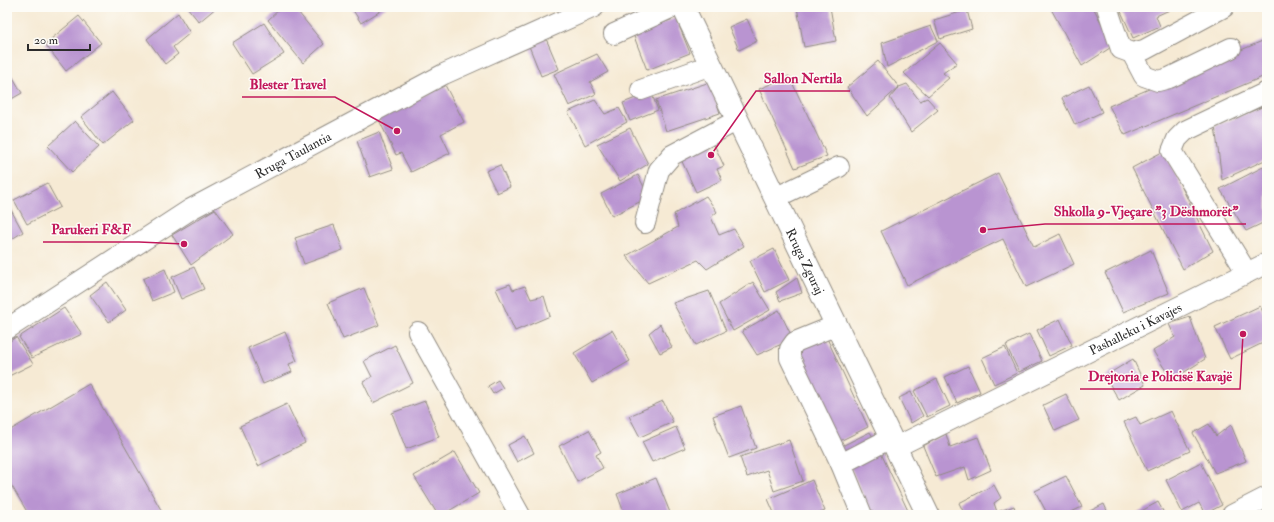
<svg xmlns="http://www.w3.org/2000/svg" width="1274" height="522" viewBox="0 0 1274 522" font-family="'IM FELL Double Pica',serif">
<rect width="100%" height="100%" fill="#fdfcf7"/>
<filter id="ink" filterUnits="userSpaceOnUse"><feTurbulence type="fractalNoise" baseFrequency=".025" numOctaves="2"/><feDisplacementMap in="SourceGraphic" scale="8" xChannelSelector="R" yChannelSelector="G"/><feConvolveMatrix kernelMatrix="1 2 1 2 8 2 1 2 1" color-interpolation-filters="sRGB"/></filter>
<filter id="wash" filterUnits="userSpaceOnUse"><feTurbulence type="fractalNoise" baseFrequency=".012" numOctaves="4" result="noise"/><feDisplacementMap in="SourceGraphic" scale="16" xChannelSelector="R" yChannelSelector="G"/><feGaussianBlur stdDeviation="0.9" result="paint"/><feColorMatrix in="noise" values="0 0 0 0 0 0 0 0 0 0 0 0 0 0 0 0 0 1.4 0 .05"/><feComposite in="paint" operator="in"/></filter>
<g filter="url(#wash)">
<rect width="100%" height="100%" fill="#f6ead4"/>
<g id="blocks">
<!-- building -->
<g fill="#b994d1">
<path d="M187 7H217L199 22Z"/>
<path d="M282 7H294L324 44 303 63 268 20Z"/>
<path d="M351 7H387L361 23Z"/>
<path d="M797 7H830L836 41 804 47Z"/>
<path d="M1050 7H1093L1113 46 1082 66Z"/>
<path d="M1119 7H1176L1156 16 1160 26 1133 38Z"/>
<path d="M967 10 972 29 940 39 934 20Z"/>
<path d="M178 13 190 33 173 47 178 54 165 64 147 39Z"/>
<path d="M79 16 101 43 66 71 45 44Z"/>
<path d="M676 18 690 53 647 70 633 34Z"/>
<path d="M747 19 757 41 739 50 729 27Z"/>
<path d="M264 23 284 54 252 74 232 43Z"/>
<path d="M931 26 938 41 887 67 882 43Z"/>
<path d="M544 34 559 69 541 76 527 41Z"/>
<path d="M1267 39V75L1125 135 1109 106Z"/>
<path d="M940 43 957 63 943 73 949 78 928 96 904 73Z"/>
<path d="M597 54 608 72 590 82 596 94 569 106 554 74Z"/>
<path d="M878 61 899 87 867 116 847 87Z"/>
<path d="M7 67 22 93 8 101 7 99Z"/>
<path d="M789 76 827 156 795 168 759 89Z"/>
<path d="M710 82 720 113 666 131 656 100Z"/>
<path d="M907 84 920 101 927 98 938 110 911 132 890 98 899 87Z"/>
<path d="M445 85 464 122 441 134 450 153 411 172 401 153 396 155 378 118Z"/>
<path d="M1089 85 1102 112 1075 125 1062 98Z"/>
<path d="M112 92 134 120 103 145 81 117Z"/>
<path d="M651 92 658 110 630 121 623 103Z"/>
<path d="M595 100 605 114 619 108 627 122 585 145 568 112Z"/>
<path d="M1267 105V159L1222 180 1215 126Z"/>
<path d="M75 121 99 147 72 172 48 146Z"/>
<path d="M630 128 648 164 620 181 597 144Z"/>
<path d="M379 132 393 169 370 177 357 141Z"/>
<path d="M712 140 724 166 717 169 722 180 696 192 679 155Z"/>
<path d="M1164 151 1213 251 1183 269 1132 168Z"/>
<path d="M500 165 510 187 497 193 486 171Z"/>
<path d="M1263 167 1267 175V221L1246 231 1220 189Z"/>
<path d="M998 173 1034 247 1060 234 1074 264 1026 287 1003 239 907 285 881 231Z"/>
<path d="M638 175 649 197 612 216 601 194Z"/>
<path d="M47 183 60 207 27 224 14 200Z"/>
<path d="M706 196 717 212 711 217 719 235 734 229 744 246 707 269 698 260 648 283 626 256 678 227 674 214Z"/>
<path d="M10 208 23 232 7 242V210Z"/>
<path d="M215 209 233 234 191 265 172 235Z"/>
<path d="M334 225 343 250 304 264 295 238Z"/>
<path d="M774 249 789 280 765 292 750 261Z"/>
<path d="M1151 250 1169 293 1123 312 1105 273Z"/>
<path d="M194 267 204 289 181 299 172 277Z"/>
<path d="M165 269 174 292 152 301 143 279Z"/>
<path d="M797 278 802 293 780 301 776 292Z"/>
<path d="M107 282 126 310 109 322 90 295Z"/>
<path d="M753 282 770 310 733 331 719 304Z"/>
<path d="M510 284 513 290 525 286 531 299 544 296 550 316 515 331 496 289Z"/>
<path d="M364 288 379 325 343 339 328 303Z"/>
<path d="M709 291 726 331 696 345 673 303Z"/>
<path d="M1260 306 1267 320V341L1230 359 1215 327Z"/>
<path d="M64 308 82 334 32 358 19 337Z"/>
<path d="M779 310 793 339 757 355 742 331Z"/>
<path d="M1190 317 1205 359 1172 380 1153 351 1175 337 1169 324Z"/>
<path d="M1060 319 1072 345 1049 356 1037 330Z"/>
<path d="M660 324 672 347 660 353 649 333Z"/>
<path d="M612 330 630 361 592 383 574 353Z"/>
<path d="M285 332 297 361 289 364 292 372 263 384 248 348Z"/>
<path d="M825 334 868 427 836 443 795 349Z"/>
<path d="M1029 334 1042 361 1019 372 1006 345Z"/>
<path d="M16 337 33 364 7 377V343Z"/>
<path d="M395 345 413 383 373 403 363 382 372 377 364 361Z"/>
<path d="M1005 347 1017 373 994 384 982 358Z"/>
<path d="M1133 359 1145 385 1119 400 1105 376Z"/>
<path d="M968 366 980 392 957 403 945 377Z"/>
<path d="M937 379 950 406 927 417 914 391Z"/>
<path d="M498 380 503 388 493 394 488 386Z"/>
<path d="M89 384 164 515H29L7 478V432Z"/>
<path d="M911 392 923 416 911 423 899 398Z"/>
<path d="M1066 394 1079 420 1055 431 1043 405Z"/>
<path d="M425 401 439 437 406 449 392 413Z"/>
<path d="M663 401 673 422 640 437 629 416Z"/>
<path d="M287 404 305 443 258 466 240 426Z"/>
<path d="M741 406 756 448 729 458 713 416Z"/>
<path d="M1171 411 1190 451 1147 471 1124 422 1136 417 1140 425Z"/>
<path d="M1209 424 1216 436 1231 425 1246 461 1215 473 1193 433Z"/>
<path d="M676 427 685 448 652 462 642 442Z"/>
<path d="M589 430 601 452 596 455 603 468 577 482 559 446Z"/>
<path d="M870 432 876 442 845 458 840 447Z"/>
<path d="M946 434 950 447 978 437 991 470 969 480 965 467 936 477 923 446Z"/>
<path d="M525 436 534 453 517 462 508 445Z"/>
<path d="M789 440 803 481 774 491 767 470 747 477 740 457Z"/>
<path d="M879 449 910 515H872L849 464Z"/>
<path d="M455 452 479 493 442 515H438L414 476Z"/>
<path d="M1201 462 1222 505 1205 514 1199 503 1182 512 1166 480Z"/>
<path d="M1066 476 1082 507 1065 515H1048L1035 491Z"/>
<path d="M656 478 671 515H625L617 494Z"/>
<path d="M812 480 825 511 815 515H775L768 499Z"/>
<path d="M994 485 1001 498 994 503 997 512 1014 506 1017 515H965L959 503Z"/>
<path d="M1158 502 1165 515H1134Z"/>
<path d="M1104 504 1109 515H1082Z"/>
</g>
</g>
</g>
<g filter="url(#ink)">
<use href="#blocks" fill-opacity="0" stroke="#908a80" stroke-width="1"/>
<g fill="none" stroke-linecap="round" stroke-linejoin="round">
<!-- minor casing -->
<g stroke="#908a80" stroke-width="22">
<g id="minor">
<path d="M1107 7 1121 49 1132 53 1144 50 1224 7"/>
<path d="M614 34 673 7"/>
<path d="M1132 53 1144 76 1158 81 1169 78 1231 48"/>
<path d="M641 90 711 65"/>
<path d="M775 198 839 167"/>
<path d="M645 223 659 170 672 155 738 120"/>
<path d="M1247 273 1172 151 1177 139 1185 131 1267 92"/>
<path d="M837 325 795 342 790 349V358L841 464 862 515"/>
<path id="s1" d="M7 329 191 209 444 74 594 7"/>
<path d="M418 332 520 515"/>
<path id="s2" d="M896 447 1267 263"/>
<path d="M841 464 891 438"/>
<path d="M1232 515 1267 497"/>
</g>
</g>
<!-- major casing -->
<g stroke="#908a80" stroke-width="24">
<g id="major">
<path id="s3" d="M683 7 928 515"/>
</g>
</g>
<!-- minor -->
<use href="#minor" stroke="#fff" stroke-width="20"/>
<!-- major -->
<use href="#major" stroke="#fff" stroke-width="22"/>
</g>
</g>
<g text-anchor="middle" stroke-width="3" stroke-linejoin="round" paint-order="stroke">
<!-- street labels -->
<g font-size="13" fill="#2b2b2b" stroke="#fdfcf7">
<text dy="5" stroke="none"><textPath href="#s1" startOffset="335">Rruga Taulantia</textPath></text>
<text dy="5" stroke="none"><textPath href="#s3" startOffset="282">Rruga Zguraj</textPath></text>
<text dy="5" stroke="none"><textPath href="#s2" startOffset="267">Pashalleku i Kavajes</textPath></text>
</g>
</g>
<!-- callouts -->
<path fill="none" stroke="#c2185b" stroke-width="1.5" d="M711 155L756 91H850M397 131L335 97H242M983 230L1045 224H1246M184 244L139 242H43M1243 334L1240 389H1080"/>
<g fill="#c2185b" stroke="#fdfcf7" stroke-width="1.5">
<circle cx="711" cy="155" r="4"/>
<circle cx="397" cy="131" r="4"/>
<circle cx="983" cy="230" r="4"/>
<circle cx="184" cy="244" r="4"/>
<circle cx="1243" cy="334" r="4"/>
</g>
<g font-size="14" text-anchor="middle" font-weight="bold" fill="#c2185b" stroke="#fdfcf7" stroke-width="3" stroke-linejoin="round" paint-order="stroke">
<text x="803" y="83">Sallon Nertila</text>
<text x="288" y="89">Blester Travel</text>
<text x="1146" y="216">Shkolla 9-Vjeçare "3 Dëshmorët"</text>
<text x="91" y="234">Parukeri F&amp;F</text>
<text x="1160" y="381">Drejtoria e Policisë Kavajë</text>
</g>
<!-- margin -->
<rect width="1274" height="522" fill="none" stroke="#fdfcf7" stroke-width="24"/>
<!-- scale -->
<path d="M28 44v6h62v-6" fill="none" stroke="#2b2b2b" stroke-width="2"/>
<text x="34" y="44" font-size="12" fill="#2b2b2b" stroke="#fdfcf7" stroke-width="3" paint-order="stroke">20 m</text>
</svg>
